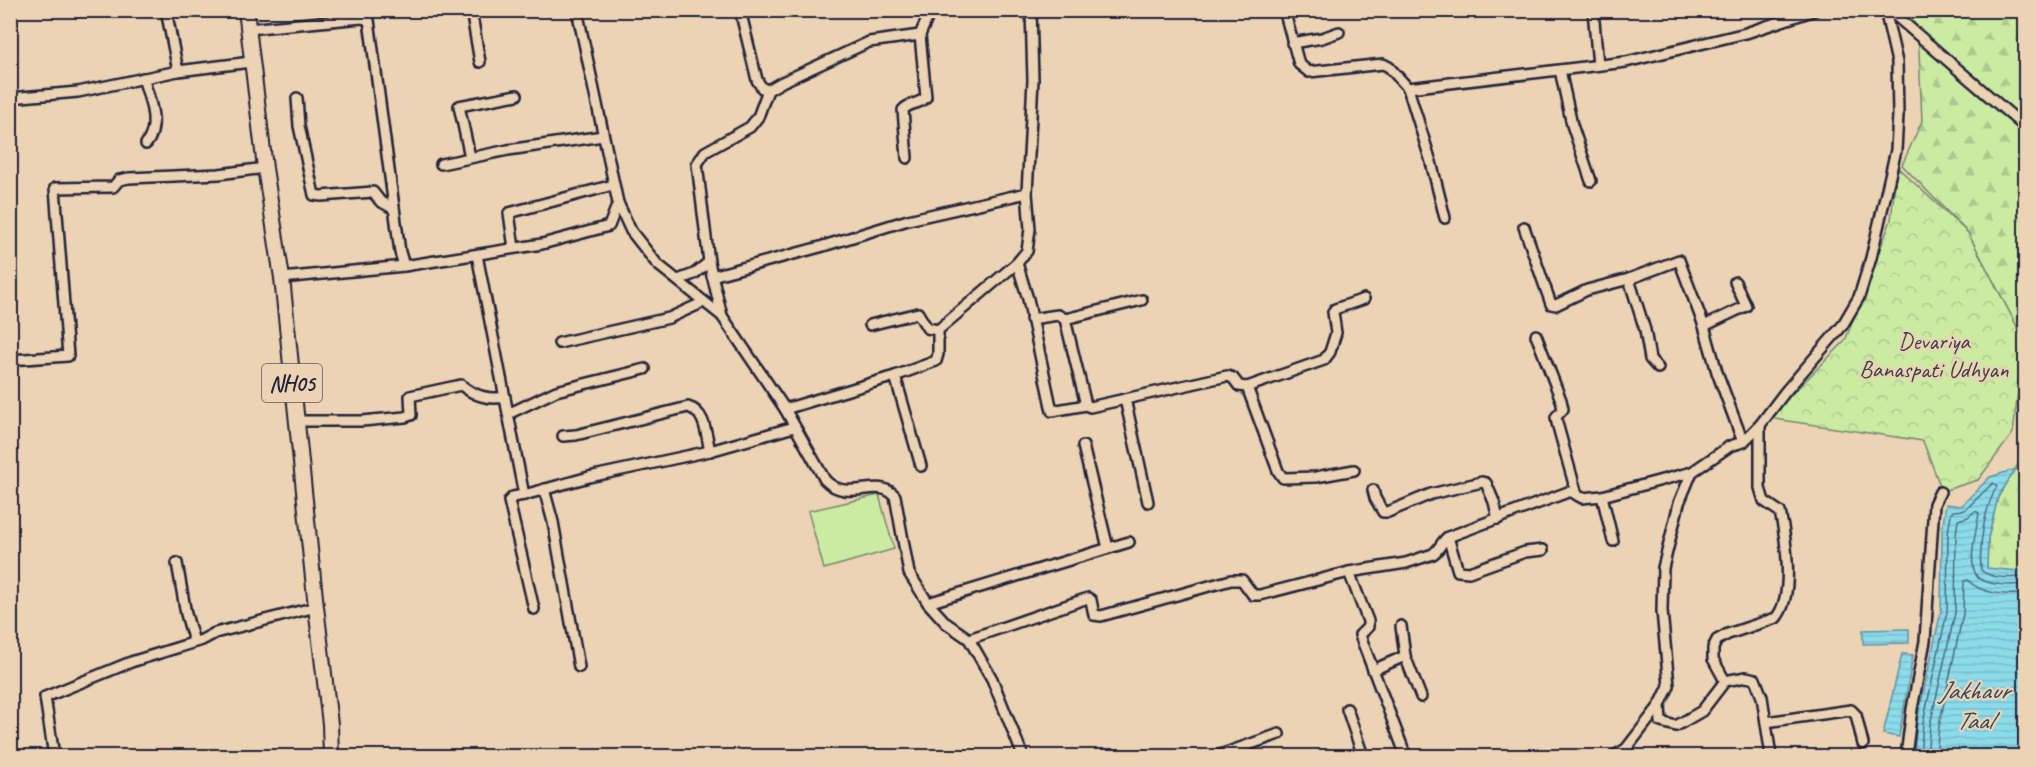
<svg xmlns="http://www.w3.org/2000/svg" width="2036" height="767" viewBox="0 0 2036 767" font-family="Caveat,sans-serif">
<defs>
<pattern id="forest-firs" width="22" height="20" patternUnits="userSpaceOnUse" patternTransform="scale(1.5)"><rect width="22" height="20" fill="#cbeba3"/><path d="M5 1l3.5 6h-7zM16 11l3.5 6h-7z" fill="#aec98d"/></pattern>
<pattern id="park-crowns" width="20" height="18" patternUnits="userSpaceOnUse" patternTransform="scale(1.5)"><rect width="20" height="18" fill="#cbeba3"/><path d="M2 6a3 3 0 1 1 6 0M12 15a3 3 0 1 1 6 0" fill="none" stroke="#aec98d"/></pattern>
<pattern id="water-rules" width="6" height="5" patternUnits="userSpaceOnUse" patternTransform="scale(1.5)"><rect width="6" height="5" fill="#8cdbea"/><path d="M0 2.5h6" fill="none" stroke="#78bcca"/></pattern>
</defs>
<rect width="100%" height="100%" fill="#ebd3b3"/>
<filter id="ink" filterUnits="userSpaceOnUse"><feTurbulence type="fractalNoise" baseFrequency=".0167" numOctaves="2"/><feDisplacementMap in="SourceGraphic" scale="12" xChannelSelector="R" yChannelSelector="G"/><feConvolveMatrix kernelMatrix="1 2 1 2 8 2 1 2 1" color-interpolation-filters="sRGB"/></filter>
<g filter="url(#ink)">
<!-- green -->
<path fill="#cbeba3" stroke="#76866f" stroke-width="1.5" d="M879 495 894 549 824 569 808 511Z"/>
<!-- forest -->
<g fill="url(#forest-firs)" stroke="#76866f" stroke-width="1.5">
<path d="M1906 11H2025V346L2024 340 1968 233 1902 165 1922 121 1918 29Z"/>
<path d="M2025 453V568L2018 571 1987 569 1988 538 1998 497Z"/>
</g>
<!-- park -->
<path fill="url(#park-crowns)" stroke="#76866f" stroke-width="1.5" d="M1897 167 1968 233 2024 340 2013 433 1978 480 1942 491 1923 441 1768 418 1845 341 1891 220Z"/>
<!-- water -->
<g fill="url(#water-rules)" stroke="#6291a4" stroke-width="1.5">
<path d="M2016 469 1998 497 1988 538 1987 568 2018 571 2025 568V756H1914L1917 722 1941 611 1942 532 1946 504 1961 506 1990 477Z"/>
<path d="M1909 629V643L1863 644V630Z"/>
<path d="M1902 654 1913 655 1899 737 1883 734Z"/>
</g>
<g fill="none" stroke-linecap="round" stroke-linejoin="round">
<!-- shore -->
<g stroke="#4c6c81" stroke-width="1.5">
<path d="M1920 756 1923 723 1947 612 1948 533 1951 514 1953 511 1965 510 1993 483 1997 486C1984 510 1979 543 1981 570 1989 579 2015 579 2026 575"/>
<path d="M1927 756 1930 725 1955 613 1956 534 1958 520 1968 517 1975 511 1979 513C1977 530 1966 563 1978 578 1989 585 2013 587 2026 583"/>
<path d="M1936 756 1939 726 1963 614 1964 581 1968 580C1980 594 2007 596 2026 593"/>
</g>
<!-- minor casing -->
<g stroke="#22223b" stroke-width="14">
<g id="minor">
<path d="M166 10 178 71"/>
<path d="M471 10 480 62"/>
<path d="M740 10 757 80 762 88 768 90"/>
<path d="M1284 10 1299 64 1309 72 1383 64 1389 67 1408 88 1626 62 1746 33 1815 10"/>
<path d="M1593 10 1598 65"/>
<path d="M1889 10 2026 128"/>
<path d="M247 29 362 18 369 20 400 252 404 266"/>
<path d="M1292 43 1322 38 1339 32"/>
<path d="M1560 70 1572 125 1591 181"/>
<path d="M143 78C149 98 161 126 146 144"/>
<path d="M1408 88 1431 162 1445 218"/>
<path d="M10 98 78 92 178 71 251 62"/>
<path d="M297 98 299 126 314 195 321 196 373 192 380 201 394 209"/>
<path d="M470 157 459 106 517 95"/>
<path d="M907 158 903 110C909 102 920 105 926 97L920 35"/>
<path d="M441 164 508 150 603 136"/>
<path d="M618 203 631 231 657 264 722 316 785 409"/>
<path d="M1524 227 1551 304 1556 305 1587 290 1629 279 1679 260 1704 326 1717 372 1743 442"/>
<path d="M514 248 509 213 613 185"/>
<path d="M477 255 524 495 589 477 710 451 794 427"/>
<path d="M1017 263 1028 299 1052 411 1086 405 1090 407 1227 376 1233 378 1239 386 1247 387 1324 360 1330 352 1336 333 1333 312 1335 309 1364 299"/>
<path d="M712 276 820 247 908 220 1027 193"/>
<path d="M282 278 404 266 542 244 609 226 618 203 577 10"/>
<path d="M1629 279 1645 330 1650 359 1658 368"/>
<path d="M678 280 694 274 709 262"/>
<path d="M722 316 709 262 697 164 705 152 750 127 758 117 768 90 782 82 869 42 920 35 927 19 928 10"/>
<path d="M1031 319 1058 315 1065 319 1086 405"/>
<path d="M1065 319 1142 300"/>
<path d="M870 325 918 313 927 328 938 330"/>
<path d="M1704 326 1746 306 1735 282"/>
<path d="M1536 335 1561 400 1563 409 1556 417 1557 423 1577 495"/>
<path d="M559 343 669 318 704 302"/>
<path d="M10 360 68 356 55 188 113 187 119 180 129 178 219 174 265 168"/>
<path d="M895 376 921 466"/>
<path d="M1247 387 1278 471 1283 478 1316 477 1354 470"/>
<path d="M1125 399 1148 502"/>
<path d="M508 414 556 391 645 369"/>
<path d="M296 421H362L405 417 411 415 410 396 461 385C475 396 488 400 505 397"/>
<path d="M563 436 576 435 688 407C706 412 706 435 710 451"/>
<path d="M1083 446 1108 548"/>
<path d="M544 489 553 522 579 667"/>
<path d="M1373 490 1375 498 1383 512H1388L1431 494 1482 482 1486 483 1494 502 1498 519"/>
<path d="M524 495 513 497 509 501 534 609"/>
<path d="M1602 496 1613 541"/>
<path d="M1448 537 1458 571 1469 572 1525 552 1543 550"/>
<path d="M177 563 186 614 194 642"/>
<path d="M1349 572 1368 621V627L1360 635 1361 638 1406 756"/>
<path d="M928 603 1129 542"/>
<path d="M1401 626 1405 656 1421 697"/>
<path d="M969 639 1088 598 1091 600 1094 615 1101 616 1231 580H1242L1253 595H1260L1349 572 1406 563 1433 554C1440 549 1441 542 1448 537L1568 492H1572L1582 498 1602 496 1692 472"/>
<path d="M1373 670 1405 656"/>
<path d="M1725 681 1713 659V648L1717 640 1728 634 1776 618C1795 595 1786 539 1780 512L1764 501 1760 488V425"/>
<path d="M1660 705 1661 722 1676 726 1702 711 1725 681 1746 677 1755 679 1762 697 1771 756"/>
<path d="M1347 709 1363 756"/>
<path d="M1766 722 1851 710 1856 715 1863 744"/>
<path d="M54 756 45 697 131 662 202 640 215 633 316 607"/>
<path d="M1023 756 992 679 969 639 946 623 928 603 909 573 895 496C878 476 848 504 825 480L785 409 895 376 936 361 938 354V330L1017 263 1027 251 1030 229 1027 193 1033 80 1031 10"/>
<path d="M1217 756 1279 734"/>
<path d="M1614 756 1626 749 1660 705 1669 686 1662 611 1663 568 1679 503 1692 472 1730 446 1743 442 1760 425 1785 392 1842 326 1859 297 1871 258 1896 150 1898 115 1897 62 1885 10"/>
<path d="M1906 756 1912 709 1925 641 1934 504 1940 492"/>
</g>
</g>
<!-- primary casing -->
<g stroke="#22223b" stroke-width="18">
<path id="primary" d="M246 10 265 168 282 278 316 607 330 724 331 756"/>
</g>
<!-- minor -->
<use href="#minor" stroke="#ebd3b3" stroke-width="9"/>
<!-- primary -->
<use href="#primary" stroke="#ebd3b3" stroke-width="14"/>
</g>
</g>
<g text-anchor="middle" stroke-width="4.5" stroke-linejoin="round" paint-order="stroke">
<!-- shield labels -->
<rect fill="#ebd3b3" stroke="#5e575f" stroke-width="1.5" x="262" y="364" width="60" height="38" rx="4.5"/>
<g font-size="22" font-weight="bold" fill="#22223b">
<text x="292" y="391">NH05</text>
</g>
<!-- park labels -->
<g font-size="24" fill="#3b404b" stroke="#ebd3b3">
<text x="1934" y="349">Devariya<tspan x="1934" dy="28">Banaspati Udhyan</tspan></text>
</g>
<!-- water labels -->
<g font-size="26" font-style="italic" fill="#37475e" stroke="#ebd3b3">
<text x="1974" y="699">Jakhaur<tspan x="1974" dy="30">Taal</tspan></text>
</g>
</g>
<!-- margin -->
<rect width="2036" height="767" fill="none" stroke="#ebd3b3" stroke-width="36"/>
<rect x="18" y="18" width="2000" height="731" fill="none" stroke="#22223b" stroke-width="2" filter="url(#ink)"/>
</svg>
